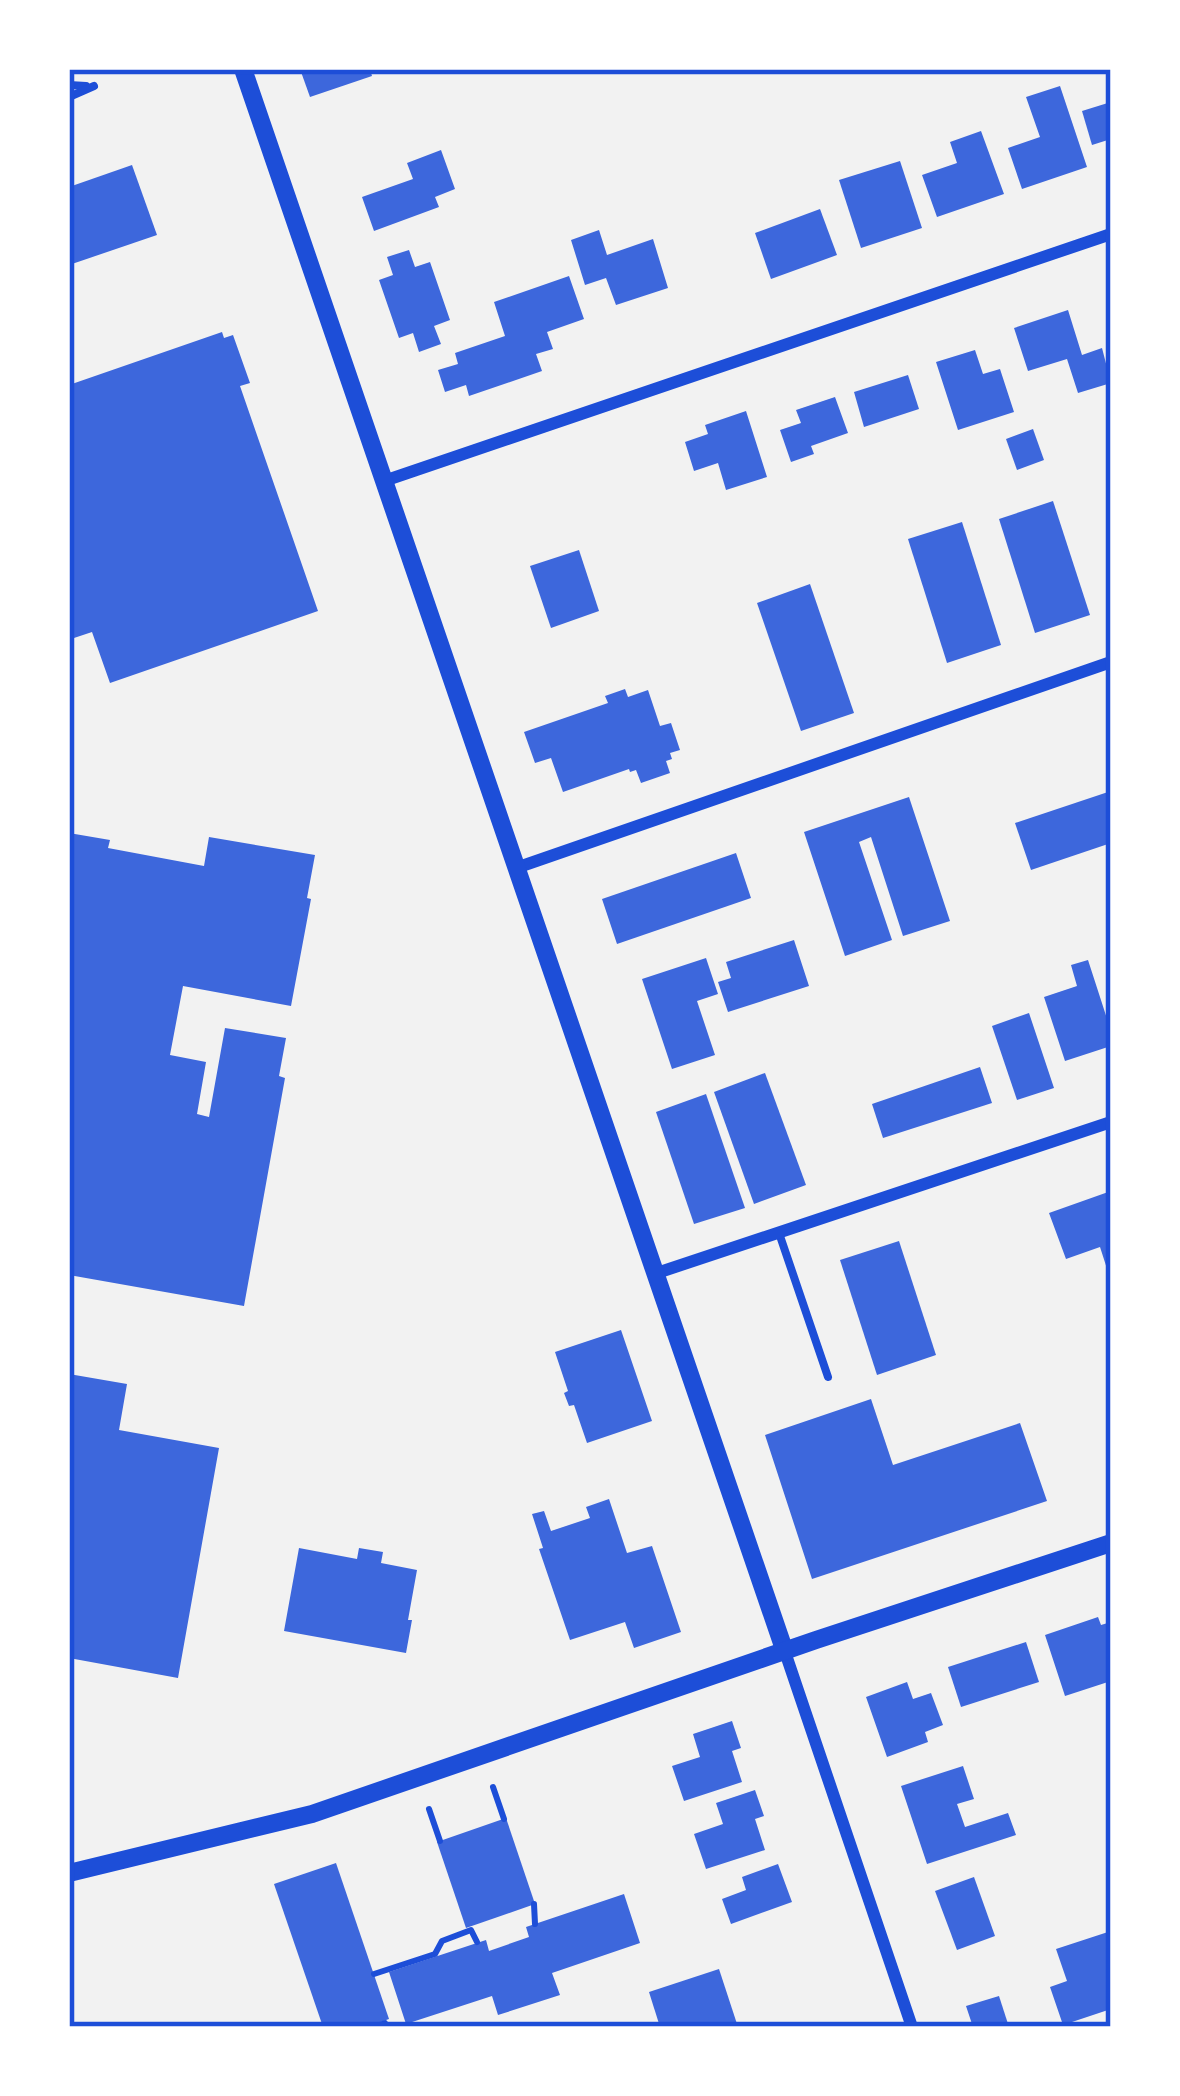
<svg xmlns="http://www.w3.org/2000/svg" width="1180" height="2096" viewBox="0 0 1180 2096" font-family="'PT Serif',serif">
<rect width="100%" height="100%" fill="#f2f2f2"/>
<!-- building -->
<g fill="#3d67dc">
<path d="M300 69H370L372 76 310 97Z"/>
<path d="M1060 86 1087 167 1022 189 1008 148 1040 137 1026 97Z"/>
<path d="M1111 102V139L1092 145 1082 111Z"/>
<path d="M981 131 1004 194 937 217 922 175 957 163 950 142Z"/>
<path d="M441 150 455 189 435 197 439 207 374 231 362 197 413 179 407 163Z"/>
<path d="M900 161 922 228 861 248 839 180Z"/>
<path d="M132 165 157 235 69 265V187Z"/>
<path d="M820 209 837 255 771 279 755 233Z"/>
<path d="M599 230 607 255 653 239 668 288 616 305 606 278 585 285 571 240Z"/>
<path d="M409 250 415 267 430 262 450 320 434 326 441 344 419 352 413 333 399 338 379 280 393 275 387 257Z"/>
<path d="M569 276 584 319 547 332 553 349 536 354 542 371 469 396 466 385 445 392 438 370 458 364 455 353 505 336 494 302Z"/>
<path d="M1068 310 1082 355 1102 348 1111 383 1078 393 1067 359 1028 371 1014 328Z"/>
<path d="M222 332 224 338 233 335 250 383 240 386 318 611 110 683 92 632 74 638 69 624V385Z"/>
<path d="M975 350 983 374 1000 369 1014 412 958 430 936 362Z"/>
<path d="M908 375 919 409 864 427 854 392Z"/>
<path d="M835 397 848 433 811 446 814 454 791 462 780 430 801 423 796 410Z"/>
<path d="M746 411 767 477 726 490 718 463 694 471 685 442 708 434 705 425Z"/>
<path d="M1033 429 1044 460 1017 470 1006 439Z"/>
<path d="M1053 501 1090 615 1035 633 999 519Z"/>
<path d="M962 522 1001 645 947 663 908 539Z"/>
<path d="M579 550 599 611 551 628 530 566Z"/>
<path d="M810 584 854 713 801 731 757 603Z"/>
<path d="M625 689 628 697 648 690 660 726 671 723 680 750 670 753 672 759 666 761 670 773 641 783 636 770 630 772 629 769 563 792 551 758 535 763 524 732 608 703 605 696Z"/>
<path d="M1111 791V843L1031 870 1015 823Z"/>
<path d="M909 797 950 921 903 936 871 837 859 842 892 940 845 956 804 832Z"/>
<path d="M69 833 110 840 108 848 204 866 209 837 315 855 307 898 311 899 291 1006 183 986 170 1055 206 1062 197 1114 209 1117 225 1028 286 1038 279 1076 285 1078 244 1306 69 1275Z"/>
<path d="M736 853 751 898 617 944 602 899Z"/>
<path d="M794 940 809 986 728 1012 718 982 731 978 726 962Z"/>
<path d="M706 958 718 994 697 1001 715 1055 672 1069 642 979Z"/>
<path d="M1088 960 1111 1031V1046L1065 1061 1044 997 1077 986 1071 965Z"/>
<path d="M1029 1013 1054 1088 1017 1100 992 1026Z"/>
<path d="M980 1067 992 1103 883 1138 872 1104Z"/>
<path d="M765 1073 806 1185 754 1204 714 1092Z"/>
<path d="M706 1094 745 1208 694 1224 656 1112Z"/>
<path d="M1111 1191V1278H1110L1100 1247 1066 1259 1049 1213Z"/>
<path d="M899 1241 936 1355 877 1375 840 1260Z"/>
<path d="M621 1330 652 1421 587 1443 574 1405 569 1406 564 1393 568 1391 555 1352Z"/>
<path d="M69 1374 127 1384 119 1430 219 1448 178 1678 69 1658Z"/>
<path d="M871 1399 893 1465 1020 1423 1047 1501 812 1579 765 1435Z"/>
<path d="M609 1499 627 1553 652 1546 681 1632 634 1648 625 1622 570 1640 539 1549 543 1548 532 1514 544 1511 551 1531 590 1518 586 1507Z"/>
<path d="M299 1548 357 1559 359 1548 383 1552 381 1563 417 1570 408 1620H412L406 1653 284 1631Z"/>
<path d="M1098 1617 1101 1625 1111 1622V1681L1065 1696 1045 1635Z"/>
<path d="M1026 1642 1039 1682 961 1707 948 1667Z"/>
<path d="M907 1682 913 1699 931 1693 943 1725 925 1732 928 1742 887 1757 866 1697Z"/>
<path d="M732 1721 741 1748 732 1751 742 1782 684 1801 672 1766 700 1757 693 1734Z"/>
<path d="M963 1766 974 1799 957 1804 965 1827 1008 1813 1016 1835 927 1864 901 1786Z"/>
<path d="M755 1790 764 1816 755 1819 765 1850 706 1869 694 1834 723 1824 716 1803Z"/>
<path d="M506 1818 535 1904 466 1928 437 1842Z"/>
<path d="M336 1863 389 2019 366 2027H323L274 1884Z"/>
<path d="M778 1864 792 1902 731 1924 722 1899 746 1890 742 1877Z"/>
<path d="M974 1877 995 1936 957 1950 935 1891Z"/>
<path d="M624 1894 640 1943 552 1973 560 1995 498 2015 492 1996 406 2024 389 1972 486 1940 489 1951 529 1937 526 1927Z"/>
<path d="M1111 1931V2009L1063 2025 1050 1987 1067 1981 1056 1949Z"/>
<path d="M719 1969 738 2027H660L649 1992Z"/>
<path d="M999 1996 1009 2027H973L966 2006Z"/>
</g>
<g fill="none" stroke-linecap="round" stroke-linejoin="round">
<!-- path -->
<g stroke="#1d4ed8" stroke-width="6">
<path d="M493 1787 504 1819"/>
<path d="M429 1809 440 1841"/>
<path d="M534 1904 535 1924"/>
<path d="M374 1974 435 1954 442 1941 471 1930 477 1942"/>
<path d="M374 2027 385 2023V2027"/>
</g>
<!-- service -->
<g stroke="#1d4ed8" stroke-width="8">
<path d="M69 85 86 86"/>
<path d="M69 97 94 86"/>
<path d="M779 1233 828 1377"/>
</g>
<!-- minor -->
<g stroke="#1d4ed8" stroke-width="12">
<path d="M384 481 1111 234"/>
<path d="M516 868 1111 662"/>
<path d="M654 1274 1111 1122"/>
<path d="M785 1652 912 2027"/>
</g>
<!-- tertiary -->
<g stroke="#1d4ed8" stroke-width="18">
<path d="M243 69 785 1652"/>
<path d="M69 1873 312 1814 816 1640 1111 1543"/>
</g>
</g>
<!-- border -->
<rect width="1180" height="2096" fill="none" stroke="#ffffff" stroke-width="144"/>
<rect x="72" y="72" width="1036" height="1952" fill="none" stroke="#1d4ed8" stroke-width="4.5"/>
</svg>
